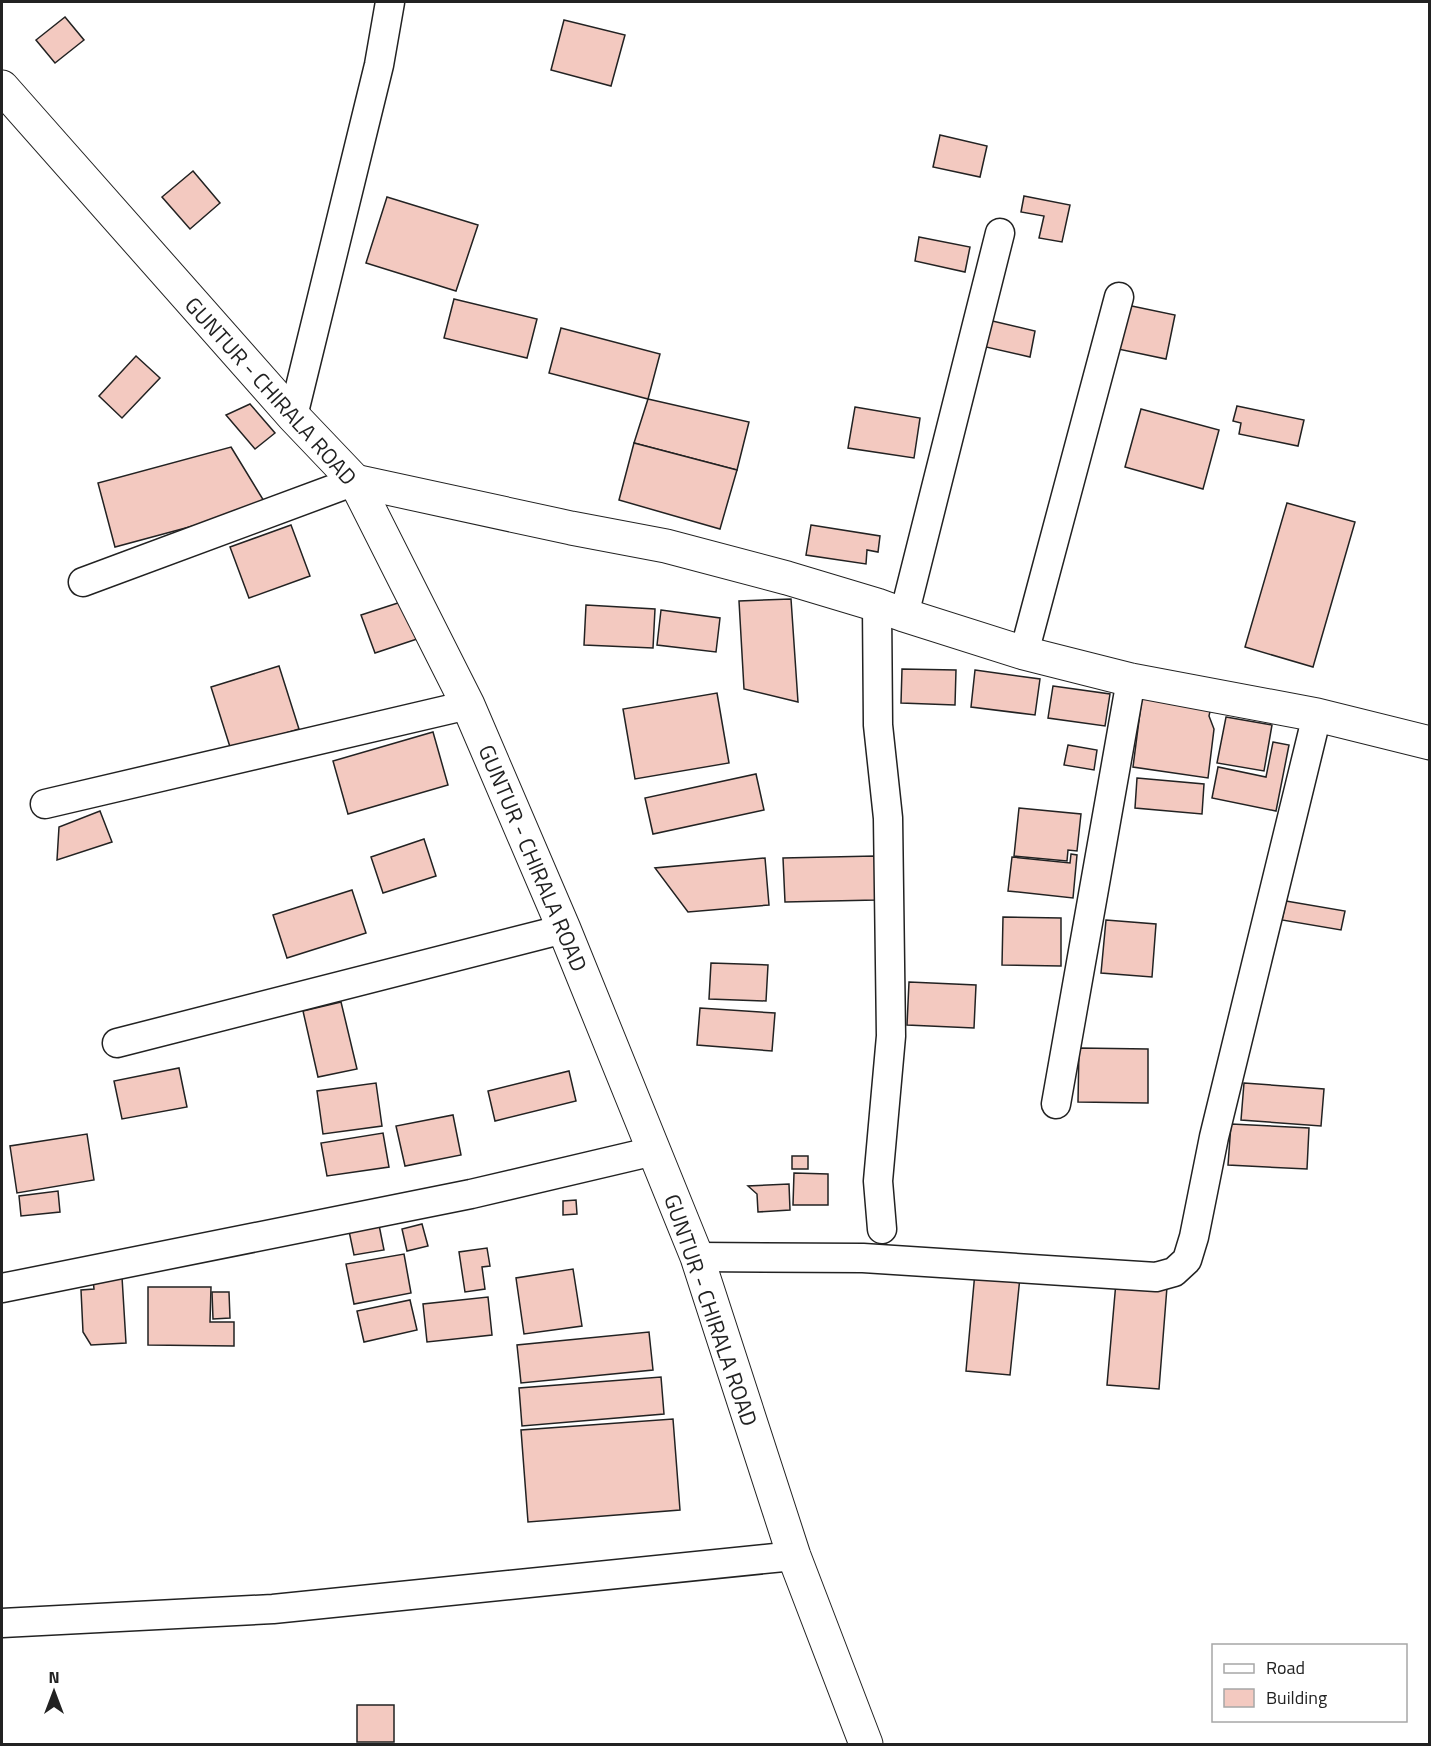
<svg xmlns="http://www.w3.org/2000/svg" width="1431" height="1746" viewBox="0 0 1431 1746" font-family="'Titillium Web',sans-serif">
<rect width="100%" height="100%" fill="#fff"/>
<!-- building -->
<g fill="#f3c9c0" stroke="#222" stroke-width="1.5">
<path d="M65 17 84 40 55 63 36 40Z"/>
<path d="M564 20 625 35 611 86 551 70Z"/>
<path d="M940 135 987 146 980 177 933 167Z"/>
<path d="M193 171 220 203 190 229 162 197Z"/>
<path d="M1024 196 1070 205 1062 242 1039 238 1044 216 1021 212Z"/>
<path d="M387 197 478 225 456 291 366 263Z"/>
<path d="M919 237 970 247 965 272 915 261Z"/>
<path d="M454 299 537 319 527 358 444 338Z"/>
<path d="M1127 305 1175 315 1166 359 1118 349Z"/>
<path d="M984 319 1035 331 1030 357 986 347Z"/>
<path d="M561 328 660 354 648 399 549 373Z"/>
<path d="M136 356 160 378 122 418 99 396Z"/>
<path d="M648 399 749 422 737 470 634 443Z"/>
<path d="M250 404 275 433 255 449 226 415Z"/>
<path d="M1237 406 1304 420 1298 446 1239 434 1241 423 1233 421Z"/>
<path d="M855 407 920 418 914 458 848 448Z"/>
<path d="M1141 409 1219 430 1203 489 1125 467Z"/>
<path d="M634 443 737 470 720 529 619 500Z"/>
<path d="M231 447 267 506 115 547 98 483Z"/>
<path d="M1287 503 1355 522 1313 667 1245 647Z"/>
<path d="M291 525 310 576 249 598 230 547Z"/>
<path d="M811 525 880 536 878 552 867 550 866 564 806 555Z"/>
<path d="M791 599 798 702 744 689 739 601Z"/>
<path d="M404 601 417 639 375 653 361 615Z"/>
<path d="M586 605 655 609 653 648 584 645Z"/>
<path d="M661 610 720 618 716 652 657 645Z"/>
<path d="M279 666 299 729 231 750 211 687Z"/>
<path d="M902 669 956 670 955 705 901 703Z"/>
<path d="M975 670 1040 679 1035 715 971 707Z"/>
<path d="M1053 686 1110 694 1105 726 1048 718Z"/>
<path d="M717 693 729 763 635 779 623 709Z"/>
<path d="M1142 697 1211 707 1209 716 1214 729 1208 778 1133 767Z"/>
<path d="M1226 717 1272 725 1264 771 1217 763Z"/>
<path d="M433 732 448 785 348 814 333 761Z"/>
<path d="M1273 742 1289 745 1276 811 1212 798 1218 767 1266 777Z"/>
<path d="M1068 745 1097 750 1094 770 1064 765Z"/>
<path d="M756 774 764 810 653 834 645 798Z"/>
<path d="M1137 778 1204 784 1202 814 1135 808Z"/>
<path d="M1019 808 1081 814 1077 851 1068 850 1067 861 1014 856Z"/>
<path d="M100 811 112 842 57 860 59 827Z"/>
<path d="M424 839 436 876 383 893 371 857Z"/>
<path d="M1071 854 1077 855 1073 898 1008 891 1012 857 1070 863Z"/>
<path d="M875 856 876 900 785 902 783 858Z"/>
<path d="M765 858 769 905 688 912 655 868Z"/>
<path d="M352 890 366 933 287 958 273 915Z"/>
<path d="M1286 901 1345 911 1341 930 1282 920Z"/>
<path d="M1003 917 1061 918V966L1002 965Z"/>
<path d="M1106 920 1156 924 1152 977 1101 973Z"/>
<path d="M711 963 768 965 766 1001 709 999Z"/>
<path d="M909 982 976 985 974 1028 907 1025Z"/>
<path d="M341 1002 357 1069 318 1077 303 1011Z"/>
<path d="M700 1008 775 1013 772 1051 697 1045Z"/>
<path d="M1079 1048 1148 1049V1103L1078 1102Z"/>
<path d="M179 1068 187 1107 122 1119 114 1081Z"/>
<path d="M569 1071 576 1101 495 1121 488 1091Z"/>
<path d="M376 1083 382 1126 323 1134 317 1091Z"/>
<path d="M1244 1083 1324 1089 1321 1126 1241 1120Z"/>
<path d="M453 1115 461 1155 405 1166 396 1126Z"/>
<path d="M1231 1124 1309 1128 1307 1169 1228 1165Z"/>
<path d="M383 1133 389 1167 327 1176 321 1143Z"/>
<path d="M87 1134 94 1180 17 1193 10 1146Z"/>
<rect x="792" y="1156" width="16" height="13"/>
<path d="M794 1173 828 1174V1205H793Z"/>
<path d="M789 1184 790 1210 758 1212 757 1194 748 1186Z"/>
<path d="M58 1191 60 1212 21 1216 19 1196Z"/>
<path d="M576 1200 577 1214 563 1215V1201Z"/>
<path d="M422 1224 428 1246 407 1251 402 1229Z"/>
<path d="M379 1225 384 1250 354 1255 349 1231Z"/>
<path d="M487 1248 490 1266 482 1267 485 1289 465 1292 459 1252Z"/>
<path d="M404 1254 411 1293 354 1304 346 1264Z"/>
<path d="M573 1269 582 1326 524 1334 516 1278Z"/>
<path d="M975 1272 1020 1277 1010 1375 966 1371Z"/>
<path d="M122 1277 126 1343 91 1345 83 1332 81 1290 94 1289 93 1279Z"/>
<path d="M1116 1282 1167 1287 1159 1389 1107 1385Z"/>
<path d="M148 1287H211L210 1322H234V1346L148 1345Z"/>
<path d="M212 1292H229L230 1318 213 1319Z"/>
<path d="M488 1297 492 1335 427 1342 423 1304Z"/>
<path d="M410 1300 417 1330 364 1342 357 1311Z"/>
<path d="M649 1332 653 1370 521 1383 517 1345Z"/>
<path d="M661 1377 664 1414 522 1426 519 1388Z"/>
<path d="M673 1419 680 1510 528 1522 521 1430Z"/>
<rect x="357" y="1705" width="37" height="37"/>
</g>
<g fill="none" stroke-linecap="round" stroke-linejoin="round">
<!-- street casing -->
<g stroke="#222" stroke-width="31">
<g id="street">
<path d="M293 416 379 65 390 2"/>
<path d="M83 582 355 481"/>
<path d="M877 605 878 725 888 818 891 1036 878 1181 882 1229"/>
<path d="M904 615 1000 233"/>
<path d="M1024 653 1119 297"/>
<path d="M45 804 468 705"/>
<path d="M117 1043 564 929"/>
<path d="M1056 1104 1131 680"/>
<path d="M697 1257 863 1258 1156 1277 1174 1272 1187 1260 1194 1237 1214 1137 1317 715"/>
<path d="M2 1288 471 1194 654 1151"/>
<path d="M2 1623 273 1609 794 1556"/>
</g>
</g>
<!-- secondary casing -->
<g stroke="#222" stroke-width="35">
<path id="secondary" d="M355 481 571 528 666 546 787 578 877 605 904 615 1024 653 1131 680 1317 715 1430 743"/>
</g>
<!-- primary casing -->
<g stroke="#222" stroke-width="35">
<path id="primary" d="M2 87 293 416 355 481 468 705 564 929 697 1257 794 1556 866 1744"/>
</g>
<!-- street -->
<use href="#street" stroke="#fff" stroke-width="28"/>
<!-- secondary -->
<use href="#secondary" stroke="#fff" stroke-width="33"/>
<!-- primary -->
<use href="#primary" stroke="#fff" stroke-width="33"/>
</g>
<g text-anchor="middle" stroke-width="4.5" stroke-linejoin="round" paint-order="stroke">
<!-- street labels -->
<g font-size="22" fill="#222" stroke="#fff">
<text transform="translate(271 391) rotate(48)" y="8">GUNTUR - CHIRALA ROAD</text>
<text transform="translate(533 858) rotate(67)" y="8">GUNTUR - CHIRALA ROAD</text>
<text transform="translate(711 1310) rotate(71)" y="8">GUNTUR - CHIRALA ROAD</text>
</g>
</g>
<!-- border -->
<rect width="1431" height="1746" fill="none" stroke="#222222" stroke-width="6"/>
<!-- legend -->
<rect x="1212" y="1644" width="195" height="78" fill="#ffffff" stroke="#a7a7a7" stroke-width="1.5"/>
<rect x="1224" y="1664" width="30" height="9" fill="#ffffff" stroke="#a7a7a7" stroke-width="1.5"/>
<text x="1266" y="1674" font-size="18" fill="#222222">Road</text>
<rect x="1224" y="1689" width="30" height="18" fill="#f3c9c0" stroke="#a7a7a7" stroke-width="1.5"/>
<text x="1266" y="1704" font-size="18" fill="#222222">Building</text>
<!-- north arrow -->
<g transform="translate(54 1692)" stroke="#ffffff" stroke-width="4.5" paint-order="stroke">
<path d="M0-4.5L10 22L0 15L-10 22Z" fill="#222222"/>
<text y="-9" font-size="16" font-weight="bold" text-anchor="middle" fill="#222222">N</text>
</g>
</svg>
